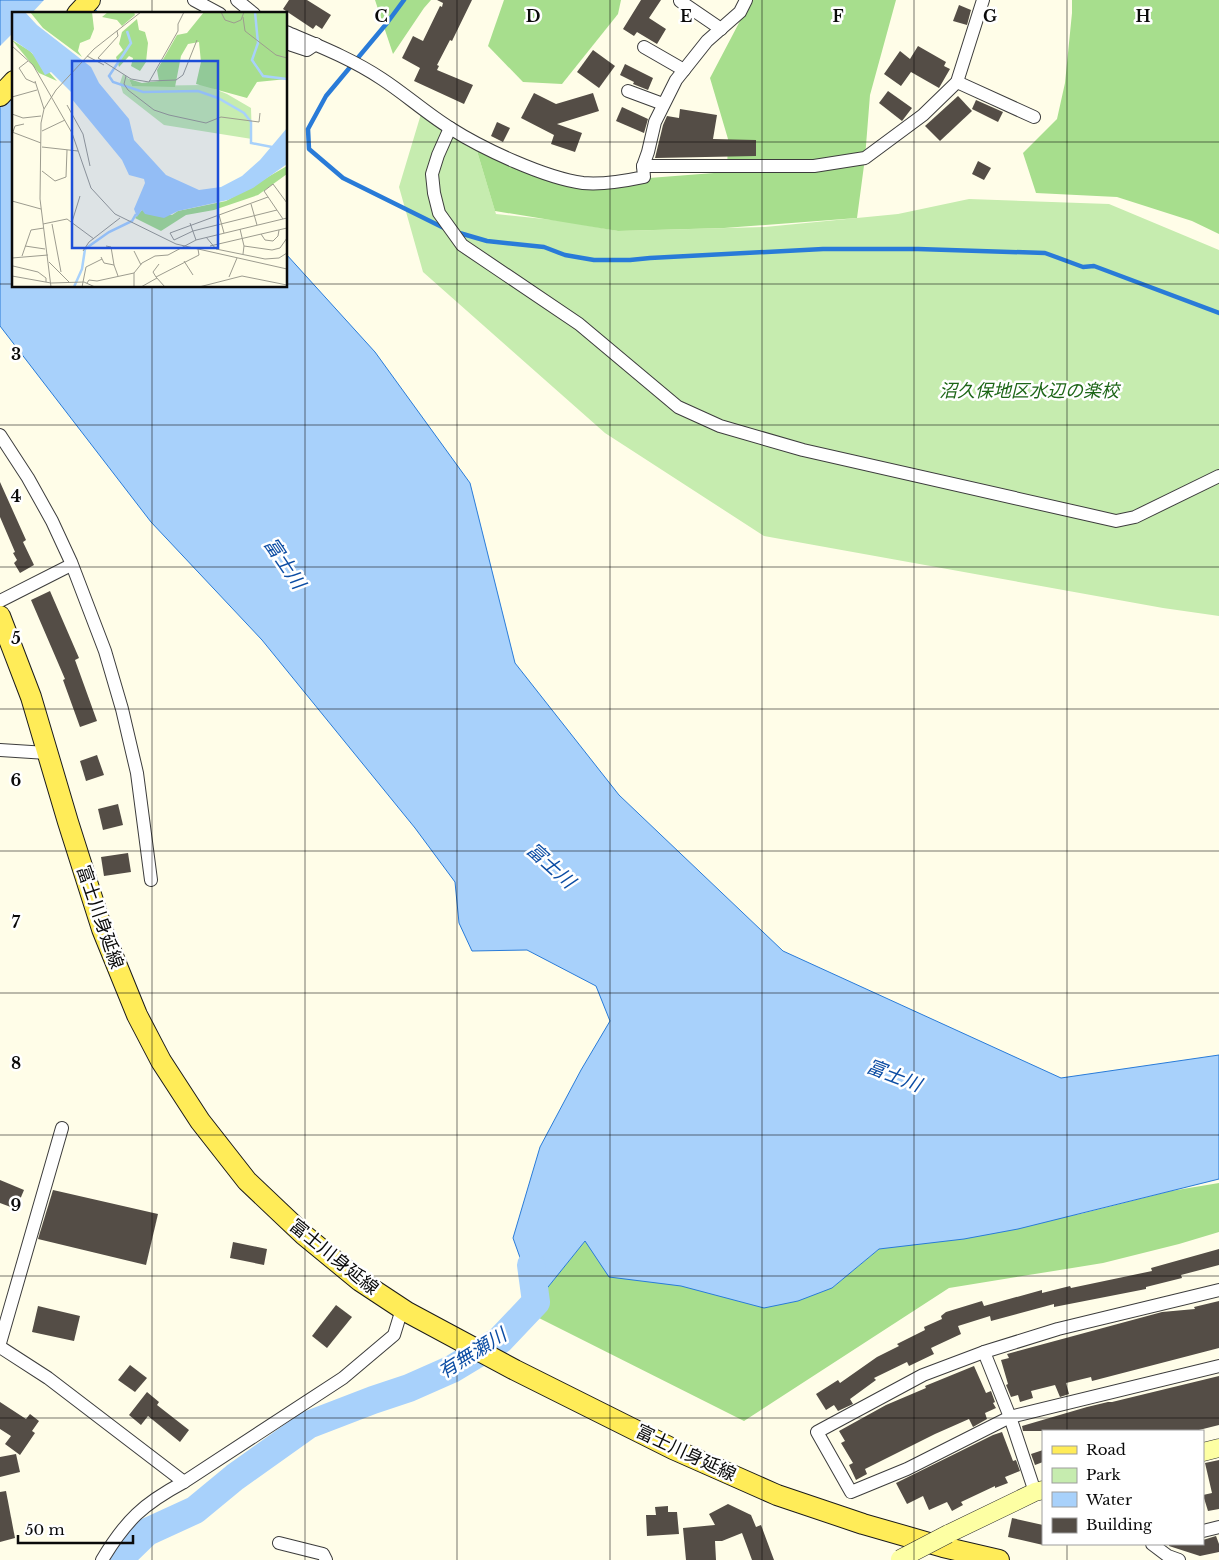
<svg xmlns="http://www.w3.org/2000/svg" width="1219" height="1560" viewBox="0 0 1219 1560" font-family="'Libre Baskerville','Noto Sans JP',serif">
<rect width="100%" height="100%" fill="#fffde8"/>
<!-- green -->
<path fill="#c6ecaf" d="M421 114 477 151 496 214 563 221 618 231 765 227 898 214 969 199 1109 204 1219 250V616L1163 608 764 536 605 433 423 272 399 187Z"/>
<!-- forest -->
<g fill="#a7de8d">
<path d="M375 0H431L424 8 393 54Z"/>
<path d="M504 0H621L618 14 562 84 523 82 488 46Z"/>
<path d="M751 0H896L870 95 865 158 857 218 724 228 618 231 495 211 477 151 584 183 727 172 728 139 710 78Z"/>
<path d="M1072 0H1219V234L1192 221 1117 197 1036 193 1023 153 1057 119 1065 83 1072 13Z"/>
<path d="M1219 1183V1232L1179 1244 1103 1263 949 1288 744 1421 527 1312 585 1241 832 1288 879 1249 1080 1214 1171 1191Z"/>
</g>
<!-- water -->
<path fill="#a8d1fb" stroke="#297bd8" d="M0 0H81L101 14H14V286H286V254L375 352 470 483 515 663 619 795 783 951 1061 1078 1219 1055V1179L1018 1229 964 1239 879 1249 832 1288 798 1301 764 1308 681 1286 609 1277 585 1241 536 1302 513 1238 540 1147 581 1070 610 1021 596 986 527 950 472 951 459 923 455 882 415 828 262 640 151 522 0 326Z"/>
<!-- pier -->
<g fill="#fffde8">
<path d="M44 0H86L77 14H31Z"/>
<path d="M14 32V81L0 96V46Z"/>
</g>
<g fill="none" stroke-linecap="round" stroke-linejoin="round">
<!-- stream -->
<g stroke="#297bd8" stroke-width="4.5">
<path d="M404 0 387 23 326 96 308 129 309 149 343 178 444 228"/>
<path d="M456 232 487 241 544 247 565 255 594 260H630L650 258 823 249H918L1045 253 1083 267 1094 266 1219 313"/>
</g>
<!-- river -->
<path stroke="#a8d1fb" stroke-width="28" d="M118 1560 147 1532 195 1510 235 1477 308 1425 373 1400 409 1388 452 1369 500 1340 536 1302 531 1265"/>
</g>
<!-- building -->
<g fill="#544d46">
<path d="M289 0H307L331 15 322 29 316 25 313 29 283 9Z"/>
<path d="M437 0H472L452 41 450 40 437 65 439 66 437 70 473 85 464 104 414 81 420 68 402 58 413 36 423 41 440 6 442 7 443 3Z"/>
<path d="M641 0H661L649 18 666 29 657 44 637 32 634 36 623 29Z"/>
<path d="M959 5 971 10 967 25 953 21Z"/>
<path d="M918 46 946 62 944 66 950 69 939 88 911 72 901 86 884 74 900 51 910 59Z"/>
<path d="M593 50 615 66 599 88 577 72Z"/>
<path d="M625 64 653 78 648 90 633 84 634 82 620 75Z"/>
<path d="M888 91 912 108 902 121 879 103Z"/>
<path d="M534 93 556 104 593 93 599 111 557 124 582 133 575 152 551 144 554 135 521 118Z"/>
<path d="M958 96 972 111 940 141 925 126Z"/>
<path d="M976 100 1003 112 998 122 972 109Z"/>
<path d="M622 107 648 119 644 133 616 121Z"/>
<path d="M680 109 717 115 713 139 756 140V156L655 158 663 125 667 116 679 118Z"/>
<path d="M497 122 510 128 503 142 491 136Z"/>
<path d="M978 161 991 168 984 180 972 174Z"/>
<path d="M0 482 26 540 23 542 34 565 20 573 14 563 17 560 13 553 15 552 0 517Z"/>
<path d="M50 591 79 658 75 660 97 721 80 727 63 680 65 679 31 600Z"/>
<path d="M97 755 104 775 86 781 80 761Z"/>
<path d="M118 804 123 825 103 830 98 809Z"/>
<path d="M128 853 131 872 104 876 101 857Z"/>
<path d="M0 1180 24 1190 16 1209 0 1203Z"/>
<path d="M53 1190 158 1214 146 1265 38 1239Z"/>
<path d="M233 1242 267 1249 264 1265 230 1258Z"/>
<path d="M1219 1249V1265L1181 1275 1182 1278 1146 1287V1289L1054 1307V1304L991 1321 990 1316 958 1326 961 1334 931 1348 934 1354 909 1366 907 1362 874 1378 876 1380 850 1399 853 1404 838 1411 834 1405 826 1410 816 1394 838 1380 840 1383 877 1357 899 1346 897 1344 925 1330 924 1327 942 1319 941 1316 946 1312 982 1301 984 1306 1042 1290V1293L1070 1286 1071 1288 1152 1271 1151 1268Z"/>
<path d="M1219 1301V1348L1092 1381 1091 1377 1066 1383 1069 1394 1060 1397 1055 1385 1031 1391 1033 1398 1020 1402 1018 1395 1011 1397 1006 1385 1008 1384 1001 1360 1009 1358 1007 1354 1162 1312 1195 1309 1194 1307Z"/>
<path d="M336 1305 352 1317 327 1348 312 1336Z"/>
<path d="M38 1306 80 1316 74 1341 32 1332Z"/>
<path d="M130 1365 147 1378 135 1392 118 1380Z"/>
<path d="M974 1366 986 1393 991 1391 995 1402 993 1403 996 1408 985 1413 987 1419 973 1427 969 1419 935 1434 865 1469 867 1474 856 1480 849 1465 853 1463 841 1443 845 1441 839 1431 886 1405 926 1388 925 1386Z"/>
<path d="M1219 1376V1425L1195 1431H1023L1022 1426 1087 1407 1108 1402H1112Z"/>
<path d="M147 1392 159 1402 157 1405 189 1430 180 1442 148 1416 141 1425 129 1415Z"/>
<path d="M0 1402 26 1419 30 1414 39 1421 32 1431 35 1433 20 1455 5 1444 11 1436 0 1429Z"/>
<path d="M1002 1432 1013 1461 1016 1460 1020 1471 1005 1477 1008 1483 995 1488V1486L961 1502 963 1505 952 1511 947 1502 929 1510 923 1496 907 1504 896 1483 993 1435Z"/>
<path d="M1043 1450V1462L1035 1465 1031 1454Z"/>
<path d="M16 1454 20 1472 0 1477V1457Z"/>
<path d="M1219 1460V1509L1208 1511 1203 1495 1212 1493 1205 1463Z"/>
<path d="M6 1491 15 1538 0 1542V1492Z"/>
<path d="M728 1504 751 1515 756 1527 761 1525 774 1560H752L742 1533 722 1541H715L716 1560H686L683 1528 715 1525 709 1514Z"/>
<path d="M668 1506V1512H677L679 1534 647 1536 646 1515H656L655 1507Z"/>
<path d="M1012 1518 1043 1525V1545L1008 1537Z"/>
<path d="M1216 1536 1219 1544V1552L1200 1556 1169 1546V1544H1203V1540Z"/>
</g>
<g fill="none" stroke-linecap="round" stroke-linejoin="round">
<!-- street casing -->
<g stroke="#3d3d3d" stroke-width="14">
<g id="street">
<path d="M194 0 220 14"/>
<path d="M237 0 254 14"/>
<path d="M680 1 721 29"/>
<path d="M286 32C319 46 352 59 382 79 405 94 426 113 450 128 483 149 545 178 583 183 603 185 625 181 644 177L643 166 648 152 655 122 676 80 707 41 740 12 746 0"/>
<path d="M286 43 307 50 316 44"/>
<path d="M644 47 684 70"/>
<path d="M957 82 1034 117"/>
<path d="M628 91 663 104"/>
<path d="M450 128 438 155 432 174 434 193 439 213 462 245 579 324 678 407 720 426 803 450 1116 521 1135 517 1219 476"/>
<path d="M643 166H814L865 158 923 115 957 82 983 0"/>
<path d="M0 435 28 478 52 521 71 562 105 651 122 709 137 773 151 880"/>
<path d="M0 601 71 565"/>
<path d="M0 750 47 753"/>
<path d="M1219 1290 1058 1329 984 1352 923 1375 817 1432 851 1492 907 1469 1010 1417 1219 1366"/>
<path d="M0 1343 62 1128"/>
<path d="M0 1347 48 1378 184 1482"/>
<path d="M984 1352 1010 1417 1035 1492"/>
<path d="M1203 1531 1219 1527"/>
<path d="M279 1543 323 1554 326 1560"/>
<path d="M1152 1544 1168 1556 1179 1560"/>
<path d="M102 1560C126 1520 143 1504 184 1482L343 1378 394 1335 402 1309"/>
</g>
</g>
<!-- secondary casing -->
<g stroke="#2c2c2c" stroke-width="19">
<g id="secondary">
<path d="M1203 1452 1219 1448"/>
<path d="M948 1534 1035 1492 1043 1490"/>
</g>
</g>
<!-- primary casing -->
<g stroke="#1b1b1b" stroke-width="22">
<g id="primary">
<path d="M77 14 90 0"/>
<path d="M0 96 14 81"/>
<path d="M0 616 31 697 68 822 102 929 137 1015 161 1061 200 1121 247 1181 304 1235 360 1281 407 1312 515 1370 673 1449 777 1495 863 1524 943 1547 999 1560"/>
</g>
</g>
<!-- street -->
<use href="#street" stroke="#fff" stroke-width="12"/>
<!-- secondary -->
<use href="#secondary" stroke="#fdffa3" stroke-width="18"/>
<!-- primary -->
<use href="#primary" stroke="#ffec58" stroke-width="20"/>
<!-- secondary-bridge casing -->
<g stroke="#2c2c2c" stroke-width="19" stroke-linecap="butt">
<path id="secondary-bridge" d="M900 1559 948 1534"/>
</g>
<!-- secondary-bridge -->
<use href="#secondary-bridge" stroke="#fdffa3" stroke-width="18"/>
</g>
<!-- grid -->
<path fill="none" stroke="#0a0a0a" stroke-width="1" stroke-opacity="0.55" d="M152 0V14M305 0V1560M457 0V1560M610 0V1560M762 0V1560M914 0V1560M1067 0V1431M0 142H14M286 142H1219M0 284H14M286 284H1219M152 286V1560M0 425H1219M0 567H1219M0 709H1219M0 851H1219M0 993H1219M0 1135H1219M0 1276H1219M0 1418H1219M1067 1544V1560"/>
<g text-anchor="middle" stroke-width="5" stroke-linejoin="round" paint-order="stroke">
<!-- park labels -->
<g font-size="18" font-style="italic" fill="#1d6617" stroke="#fff">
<text x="1029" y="397">沼久保地区水辺の楽校</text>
</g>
<!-- street labels -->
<g font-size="18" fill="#0a0a0a" stroke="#fff">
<text transform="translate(100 917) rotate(71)" y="6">富士川身延線</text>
<text transform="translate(334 1257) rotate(39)" y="6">富士川身延線</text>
<text transform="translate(686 1453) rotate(25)" y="6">富士川身延線</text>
</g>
<!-- water labels -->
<g font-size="19" font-style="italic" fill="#0c4da4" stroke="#fff">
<text transform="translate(285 563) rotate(56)" y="7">富士川</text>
<text transform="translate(551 865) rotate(42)" y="7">富士川</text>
<text transform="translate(894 1075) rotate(21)" y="7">富士川</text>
<text transform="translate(472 1353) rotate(-32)" y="7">有無瀬川</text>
</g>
</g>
<!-- overview -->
<g transform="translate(12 12)">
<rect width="275" height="275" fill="#fffde8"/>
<path d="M111 62 117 67 120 74 193 73 215 82 239 96 240 127 152 113 111 81 108 71Z" fill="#c6ecaf"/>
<path d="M18 0H80L82 17 78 27 68 31 66 39 70 45 31 16ZM96 0H122L123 3 110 14 105 8 90 5ZM192 0H275V67L245 70 235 86 184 72 189 50 187 30 176 32 169 44 163 75 120 74 117 67 130 71 147 69 145 58 165 23 175 21ZM125 7 127 18 133 20 136 31 134 50 128 59 119 54 121 46 117 44 107 55 104 45 111 38 107 32 110 20ZM0 28 18 39 45 69 27 61ZM275 154V162L246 183 202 198 174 203 149 219 123 206 130 198 160 203 166 199 214 189Z" fill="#a7de8d"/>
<path d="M0 0H13L25 13 79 55 87 71 117 107 122 128 154 163 187 178 209 175 230 164 248 148 275 116V152L241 176 216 188 166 199 152 206 133 202 130 198 125 205 122 197 133 171 132 167 117 163 110 148 59 86 60 81 39 60 33 63 20 41 0 27Z" fill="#a8d1fb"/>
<path fill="none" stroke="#a8d1fb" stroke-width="2.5" d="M243 0 246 31 240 48 251 64 275 67M115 19 119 31 97 64 101 70 131 80 186 79 206 86 232 101 239 110V131L260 135M62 275 70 257 73 237 97 220 120 209 124 202"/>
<path fill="none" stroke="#9d9c8f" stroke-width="1" d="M209 0 213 8 222 11 229 8 232 0M231 5 233 19 264 43 275 46M105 19 106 24 86 46 119 67 137 70 166 19V12L172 0M0 34 21 53 60 121 79 176 103 202 164 232 275 257M75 44 92 53M16 49 7 56 14 67 23 71M114 64 112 72 116 78 142 98 157 103 194 111 209 105 247 110 248 101M23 69 32 97M137 69 164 68 171 63 185 28M0 85 25 78M55 93 71 122 78 154M0 102 11 106 29 104M30 119 53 108M0 120 29 131M1 120 3 114 12 112M30 135 66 139M30 159 43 169 54 165 55 138M256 185 158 221 162 228 181 219 265 198M0 189 29 197M239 192 245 213M207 203 212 221M271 207 252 179 261 172 275 191M60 210 68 184M178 211 184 228M31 212 55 207 82 227M40 212 49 260M228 217 232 234 231 242M249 222 253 228 261 229 266 224 267 218M194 225 204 237 253 247 267 246 275 241M13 234 33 237M94 234 99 235 102 253M198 234 275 216M232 234 260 238 268 236 275 226M71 239 77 230 108 206M122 239 129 253M10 244 19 218 32 216M89 245 92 251 102 253 106 264M0 246 36 243M0 246V262M172 249 181 263M37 250 57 270M1 254 26 260 34 266V270M0 264 39 271 72 270 83 275M144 265 141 260 147 252M217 265 225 246M75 271 77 268 85 269 122 261M39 275 28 187 29 111 32 97 44 78 82 37 129 0M70 275 74 255 90 247M122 275V261L130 251 143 244 156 243 184 228 275 206M129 275 145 266M153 275 144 265 187 243 186 237M187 275 230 264 275 273"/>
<path fill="#1d4ed8" fill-opacity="0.15" stroke="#1d4ed8" stroke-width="2.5" d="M60 49H206V236H60Z"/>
<rect width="275" height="275" fill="none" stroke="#0a0a0a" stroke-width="2.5"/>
</g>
<g font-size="16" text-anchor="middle" font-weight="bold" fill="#0a0a0a" stroke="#fff" stroke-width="5" stroke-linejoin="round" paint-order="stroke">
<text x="381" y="22">C</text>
<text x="533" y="22">D</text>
<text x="686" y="22">E</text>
<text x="838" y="22">F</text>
<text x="990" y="22">G</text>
<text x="1143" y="22">H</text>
<text x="16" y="360">3</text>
<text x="16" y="502">4</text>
<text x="16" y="644">5</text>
<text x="16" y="786">6</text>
<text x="16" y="928">7</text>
<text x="16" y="1069">8</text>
<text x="16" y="1211">9</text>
</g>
<!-- legend -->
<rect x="1042" y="1430" width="162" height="115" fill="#ffffff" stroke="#9d9d9d"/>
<rect x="1052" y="1446" width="25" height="8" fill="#ffec58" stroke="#9d9d9d"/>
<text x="1086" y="1455" font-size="15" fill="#0a0a0a">Road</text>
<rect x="1052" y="1468" width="25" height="15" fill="#c6ecaf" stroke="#9d9d9d"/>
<text x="1086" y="1480" font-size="15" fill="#0a0a0a">Park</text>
<rect x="1052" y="1492" width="25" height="15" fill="#a8d1fb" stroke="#9d9d9d"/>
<text x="1086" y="1505" font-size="15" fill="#0a0a0a">Water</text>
<rect x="1052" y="1518" width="25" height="15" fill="#544d46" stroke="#9d9d9d"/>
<text x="1086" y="1530" font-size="15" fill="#0a0a0a">Building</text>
<!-- scale -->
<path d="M18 1535v8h115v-8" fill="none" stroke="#0a0a0a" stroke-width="2.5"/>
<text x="25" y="1535" font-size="15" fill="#0a0a0a" stroke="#ffffff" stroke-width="4" paint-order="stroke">50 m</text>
</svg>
